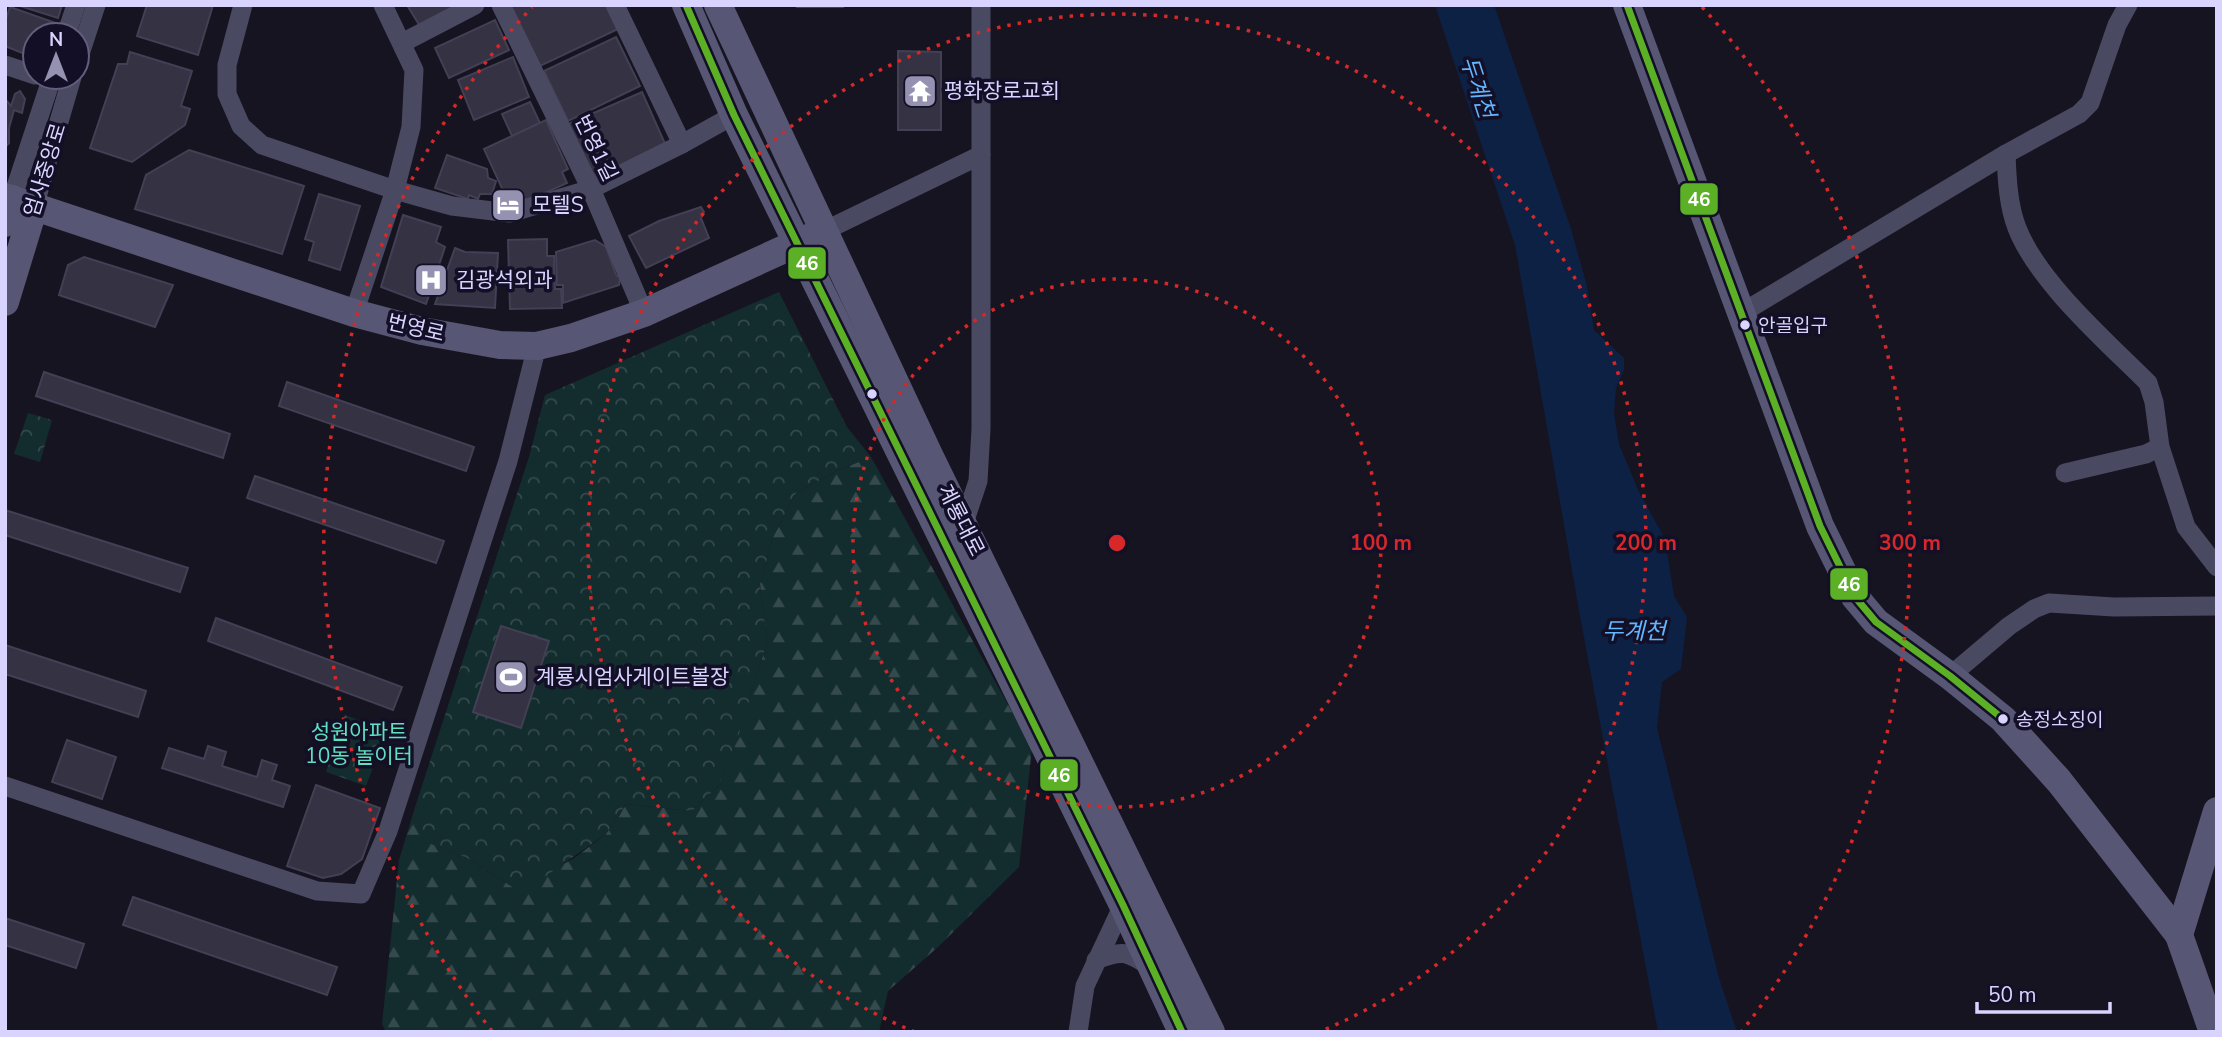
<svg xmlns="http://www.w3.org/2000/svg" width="2222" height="1037" viewBox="0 0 2222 1037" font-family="'Nunito Sans','Noto Sans KR',sans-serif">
<defs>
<pattern id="forest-firs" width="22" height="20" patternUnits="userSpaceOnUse" patternTransform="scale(1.75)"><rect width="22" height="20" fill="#132c2d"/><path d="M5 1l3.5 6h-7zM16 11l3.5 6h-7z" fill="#354a4c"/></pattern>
<pattern id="park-crowns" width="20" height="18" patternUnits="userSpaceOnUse" patternTransform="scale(1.75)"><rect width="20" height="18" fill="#132c2d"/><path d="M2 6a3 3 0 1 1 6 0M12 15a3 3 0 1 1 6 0" fill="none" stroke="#354a4c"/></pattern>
</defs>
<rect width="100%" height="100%" fill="#161421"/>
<!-- forest -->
<path fill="url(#forest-firs)" d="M871 457 1032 748 1019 867 938 947 888 991 879 1032H386L382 1024 399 860 416 804 427 842 467 858 516 889 573 859 606 834 626 804 692 811 719 785 738 736 767 642 760 584 773 537 796 493 836 471Z"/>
<!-- park -->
<g fill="url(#park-crowns)">
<path d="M779 292 847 427 871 457 836 471 796 493 773 537 760 584 767 642 738 737 719 785 692 811 626 804 606 834 546 876 516 889 467 858 426 842 416 804 529 457 545 395Z"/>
<path d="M28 413 52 420 40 462 14 454Z"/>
<path d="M345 715 387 730 366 786 326 772Z"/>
</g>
<!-- water -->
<path fill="#0d2144" d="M1435 5H1494L1571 229 1587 286 1594 330 1624 358V370L1616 388 1614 414 1619 444 1639 492 1665 539 1674 596 1687 617 1681 669 1662 682 1657 728 1719 978 1737 1032H1658L1580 616 1515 245Z"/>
<!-- building -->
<g fill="#343243" stroke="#433f54" stroke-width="2">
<path d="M17 5H62L58 18Z"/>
<path d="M147 5H213L198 55 137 36Z"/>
<path d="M407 5H460L421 28Z"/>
<path d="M510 5H607L618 29 540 66Z"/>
<rect x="797" y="5" width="46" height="2"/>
<path d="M10 7 56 23 52 35H35V58L5 46V22Z"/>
<path d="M495 20 509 50 449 78 435 48Z"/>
<path d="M616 37 640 86 568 121 544 71Z"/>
<path d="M898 51 941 52V130H898Z"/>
<path d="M130 52 192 71 181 106 190 109 185 125 132 162 90 148 118 64H127Z"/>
<path d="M513 57 529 97 474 120 458 80Z"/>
<path d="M20 91 25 99 22 113 14 110 9 128V143L5 147V99L11 106 15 94Z"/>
<path d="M642 92 666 146 597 176 586 171 566 125Z"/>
<path d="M530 102 540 123 512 136 502 114Z"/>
<path d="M546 120 568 169 562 172 567 183 511 208 484 149Z"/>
<path d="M189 150 304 186 282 254 135 209 146 175Z"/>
<path d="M447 155 487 169 488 178 496 181 492 194H480L478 199 469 195 468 199 435 188Z"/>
<path d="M319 194 360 206 340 270 309 260 314 242 305 239Z"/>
<path d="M701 207 704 212 701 218 709 238 646 268 629 236 659 221Z"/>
<path d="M403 215 441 227 436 242 445 247 426 304 381 287Z"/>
<path d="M547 239V256H554L555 289H561L562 308 510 309 508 240Z"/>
<path d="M595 240 606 247 616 275 620 278 619 285 563 303V285H557L556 252Z"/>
<path d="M455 248 465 252 498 253 495 308 435 304Z"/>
<path d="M84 257 173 285 155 327 59 295 68 265Z"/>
<path d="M44 372 230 434 223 458 36 396Z"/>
<path d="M287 382 474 447 466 471 279 406Z"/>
<path d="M255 476 444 541 436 563 247 498Z"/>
<path d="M5 510 188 568 180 592 5 535Z"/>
<path d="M216 618 402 687 393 710 208 641Z"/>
<path d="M501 626 549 641 521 728 473 712Z"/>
<path d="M5 645 146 691 138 717 5 674Z"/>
<path d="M67 740 116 757 102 799 52 782Z"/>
<path d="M208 746 226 752 222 766 257 777 262 760 277 765 272 780 290 786 283 807 162 768 169 748 204 759Z"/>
<path d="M316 785 380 808 362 859 341 874 323 878 287 866Z"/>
<path d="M133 897 337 967 327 995 123 925Z"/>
<path d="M5 918 84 944 76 968 5 945Z"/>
</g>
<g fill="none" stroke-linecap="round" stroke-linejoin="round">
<!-- street -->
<g stroke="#4a4962" stroke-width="19">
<path d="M243 5 227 65V94L241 126 262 145 395 190 452 206 510 213 591 189 682 144 734 115"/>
<path d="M501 5 591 189 644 313"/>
<path d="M615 5 682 144"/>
<path d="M66 35 76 5"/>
<path d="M402 43 475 5"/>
<path d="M77 63 96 5"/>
<path d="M5 65 35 75"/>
<path d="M2006 154C2007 178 2008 205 2017 228 2038 282 2106 341 2148 383L2154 402 2160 447 2186 527 2217 567"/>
<path d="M12 199 52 77"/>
<path d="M34 207 72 77"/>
<path d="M822 232 981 155"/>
<path d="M354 313 395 190 411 127 414 70 383 5"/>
<path d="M1740 314 2006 154 2079 114 2090 103 2117 25 2128 5"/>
<path d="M2065 473 2146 454 2160 447"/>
<path d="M964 523 978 481 981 429V5"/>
<path d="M1950 676 2009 626 2034 609 2049 603 2114 607 2217 606"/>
<path d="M5 786 317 891 361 894 388 831 508 461 537 346"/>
<path d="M1096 960C1124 949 1127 952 1151 967"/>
<path d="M1078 1032 1085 986 1123 905"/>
</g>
<!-- secondary -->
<g stroke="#575674" stroke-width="28">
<path d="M686 5 734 115 1123 905 1182 1032"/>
<path d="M718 5 929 455 1211 1032"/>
<path d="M1627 5 1820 526 1855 597 1876 622 1950 676 2003 719 2059 781 2179 935"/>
<path d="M5 197 354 313 422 331 500 345 537 346 571 338 644 313 813 236"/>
<path d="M5 223 12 199"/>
<path d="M5 302 34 207"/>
<path d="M2213 1032 2179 935 2217 811"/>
</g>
<!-- bus-1 casing -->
<g stroke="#130f26" stroke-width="12">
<g id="bus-1">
<path d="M686 5 734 115 1123 905 1182 1032"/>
<path d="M1627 5 1820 526 1855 597 1876 622 1950 676 2003 719"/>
</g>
</g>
<!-- bus-1 -->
<use href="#bus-1" stroke="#5bb025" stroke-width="7"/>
</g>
<!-- distance rings -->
<g fill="none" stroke="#d62828" stroke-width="3.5" stroke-dasharray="3.5 7">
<circle cx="1117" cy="543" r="264"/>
<path d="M915 1032A529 529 0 1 1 1319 1032"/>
<path d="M492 1031A793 793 0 0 1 532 7M1702 7A793 793 0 0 1 1742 1031"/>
</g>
<!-- icons -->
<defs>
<g id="temple-square" transform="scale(1.75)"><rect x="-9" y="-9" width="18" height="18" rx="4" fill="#9591b1" stroke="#130f26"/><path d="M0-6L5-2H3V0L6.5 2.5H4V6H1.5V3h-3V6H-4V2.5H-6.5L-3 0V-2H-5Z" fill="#fff"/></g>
<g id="hotel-square" transform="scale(1.75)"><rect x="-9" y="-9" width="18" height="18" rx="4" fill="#9591b1" stroke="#130f26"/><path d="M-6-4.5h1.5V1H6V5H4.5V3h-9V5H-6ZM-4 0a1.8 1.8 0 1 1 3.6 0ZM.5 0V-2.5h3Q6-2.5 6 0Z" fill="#fff"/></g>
<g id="hospital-square" transform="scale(1.75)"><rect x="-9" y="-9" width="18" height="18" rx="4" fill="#9591b1" stroke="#130f26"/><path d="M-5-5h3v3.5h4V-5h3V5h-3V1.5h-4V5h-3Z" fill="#fff"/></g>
<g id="stadium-square" transform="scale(1.75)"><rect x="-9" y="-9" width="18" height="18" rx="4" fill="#9591b1" stroke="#130f26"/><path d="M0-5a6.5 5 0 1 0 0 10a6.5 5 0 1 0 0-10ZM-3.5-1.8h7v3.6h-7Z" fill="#fff"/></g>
</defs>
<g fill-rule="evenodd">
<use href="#temple-square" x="920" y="91"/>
<use href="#hotel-square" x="508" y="205"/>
<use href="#hospital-square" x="431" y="280"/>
<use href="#stadium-square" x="511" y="677"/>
</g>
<!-- markers -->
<g fill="#d9d4ff" stroke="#130f26" stroke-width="2.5">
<circle cx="1745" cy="325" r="6"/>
<circle cx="872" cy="394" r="6"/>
<circle cx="2003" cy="719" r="6"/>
</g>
<g text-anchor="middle" stroke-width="7" stroke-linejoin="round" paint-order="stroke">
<!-- bus labels -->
<g font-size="19" fill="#d9d4ff" stroke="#130f26" text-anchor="start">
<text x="1758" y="332">안골입구</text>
<text x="2016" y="726">송정소징이</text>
</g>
<!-- poi labels -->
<g font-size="21" fill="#d9d4ff" stroke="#130f26" text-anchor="start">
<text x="944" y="98">평화장로교회</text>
<text x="532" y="212">모텔S</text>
<text x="456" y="287">김광석외과</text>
<text x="536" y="684">계룡시엄사게이트볼장</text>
</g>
<!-- street labels -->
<g font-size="21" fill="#d9d4ff" stroke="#130f26">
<text transform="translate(596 148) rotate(64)" y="7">번영1길</text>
<text transform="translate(45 170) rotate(-73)" y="7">엄사중앙로</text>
<text transform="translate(416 328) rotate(13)" y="7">번영로</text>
<text transform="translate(961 520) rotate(63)" y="7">계룡대로</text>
</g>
<!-- park labels -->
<g font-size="21" fill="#5fe0c0" stroke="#130f26">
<text x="359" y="739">성원아파트<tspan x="359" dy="24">10동 놀이터</tspan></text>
</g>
<!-- water labels -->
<g font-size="23" font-style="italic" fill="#62b6ff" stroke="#130f26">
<text transform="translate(1478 87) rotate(72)" y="8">두계천</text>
<text x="1634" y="639">두계천</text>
</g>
</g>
<circle cx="1117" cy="543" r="10" fill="#d62828" stroke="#130f26" stroke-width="3.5"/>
<g font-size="21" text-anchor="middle" font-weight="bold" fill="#d62828" stroke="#130f26" stroke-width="7" stroke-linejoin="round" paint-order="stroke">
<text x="1381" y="550">100 m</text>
<text x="1646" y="550">200 m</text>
<text x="1910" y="550">300 m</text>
</g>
<g stroke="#130f26" stroke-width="2.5">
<rect x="1679" y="182" width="40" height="34" rx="7" fill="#5bb025"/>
<rect x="787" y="246" width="40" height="34" rx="7" fill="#5bb025"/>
<rect x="1829" y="567" width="40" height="34" rx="7" fill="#5bb025"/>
<rect x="1039" y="758" width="40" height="34" rx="7" fill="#5bb025"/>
</g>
<g font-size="19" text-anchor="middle" font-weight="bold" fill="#fff">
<text x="1699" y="206">46</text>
<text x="807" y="270">46</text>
<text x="1849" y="591">46</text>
<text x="1059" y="782">46</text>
</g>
<!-- border -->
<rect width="2222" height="1037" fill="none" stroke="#d9d4ff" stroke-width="14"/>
<!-- north arrow -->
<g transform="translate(56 56)"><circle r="33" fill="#130f26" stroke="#625e7d" stroke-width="2"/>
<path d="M0-5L12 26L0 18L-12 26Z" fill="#9591b1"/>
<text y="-10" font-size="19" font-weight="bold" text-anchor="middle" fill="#d9d4ff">N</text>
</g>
<!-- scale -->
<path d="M1977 1002v10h133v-10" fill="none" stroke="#d9d4ff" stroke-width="3.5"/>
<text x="1988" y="1002" font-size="21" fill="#d9d4ff" stroke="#130f26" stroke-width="5" paint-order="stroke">50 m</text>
</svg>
